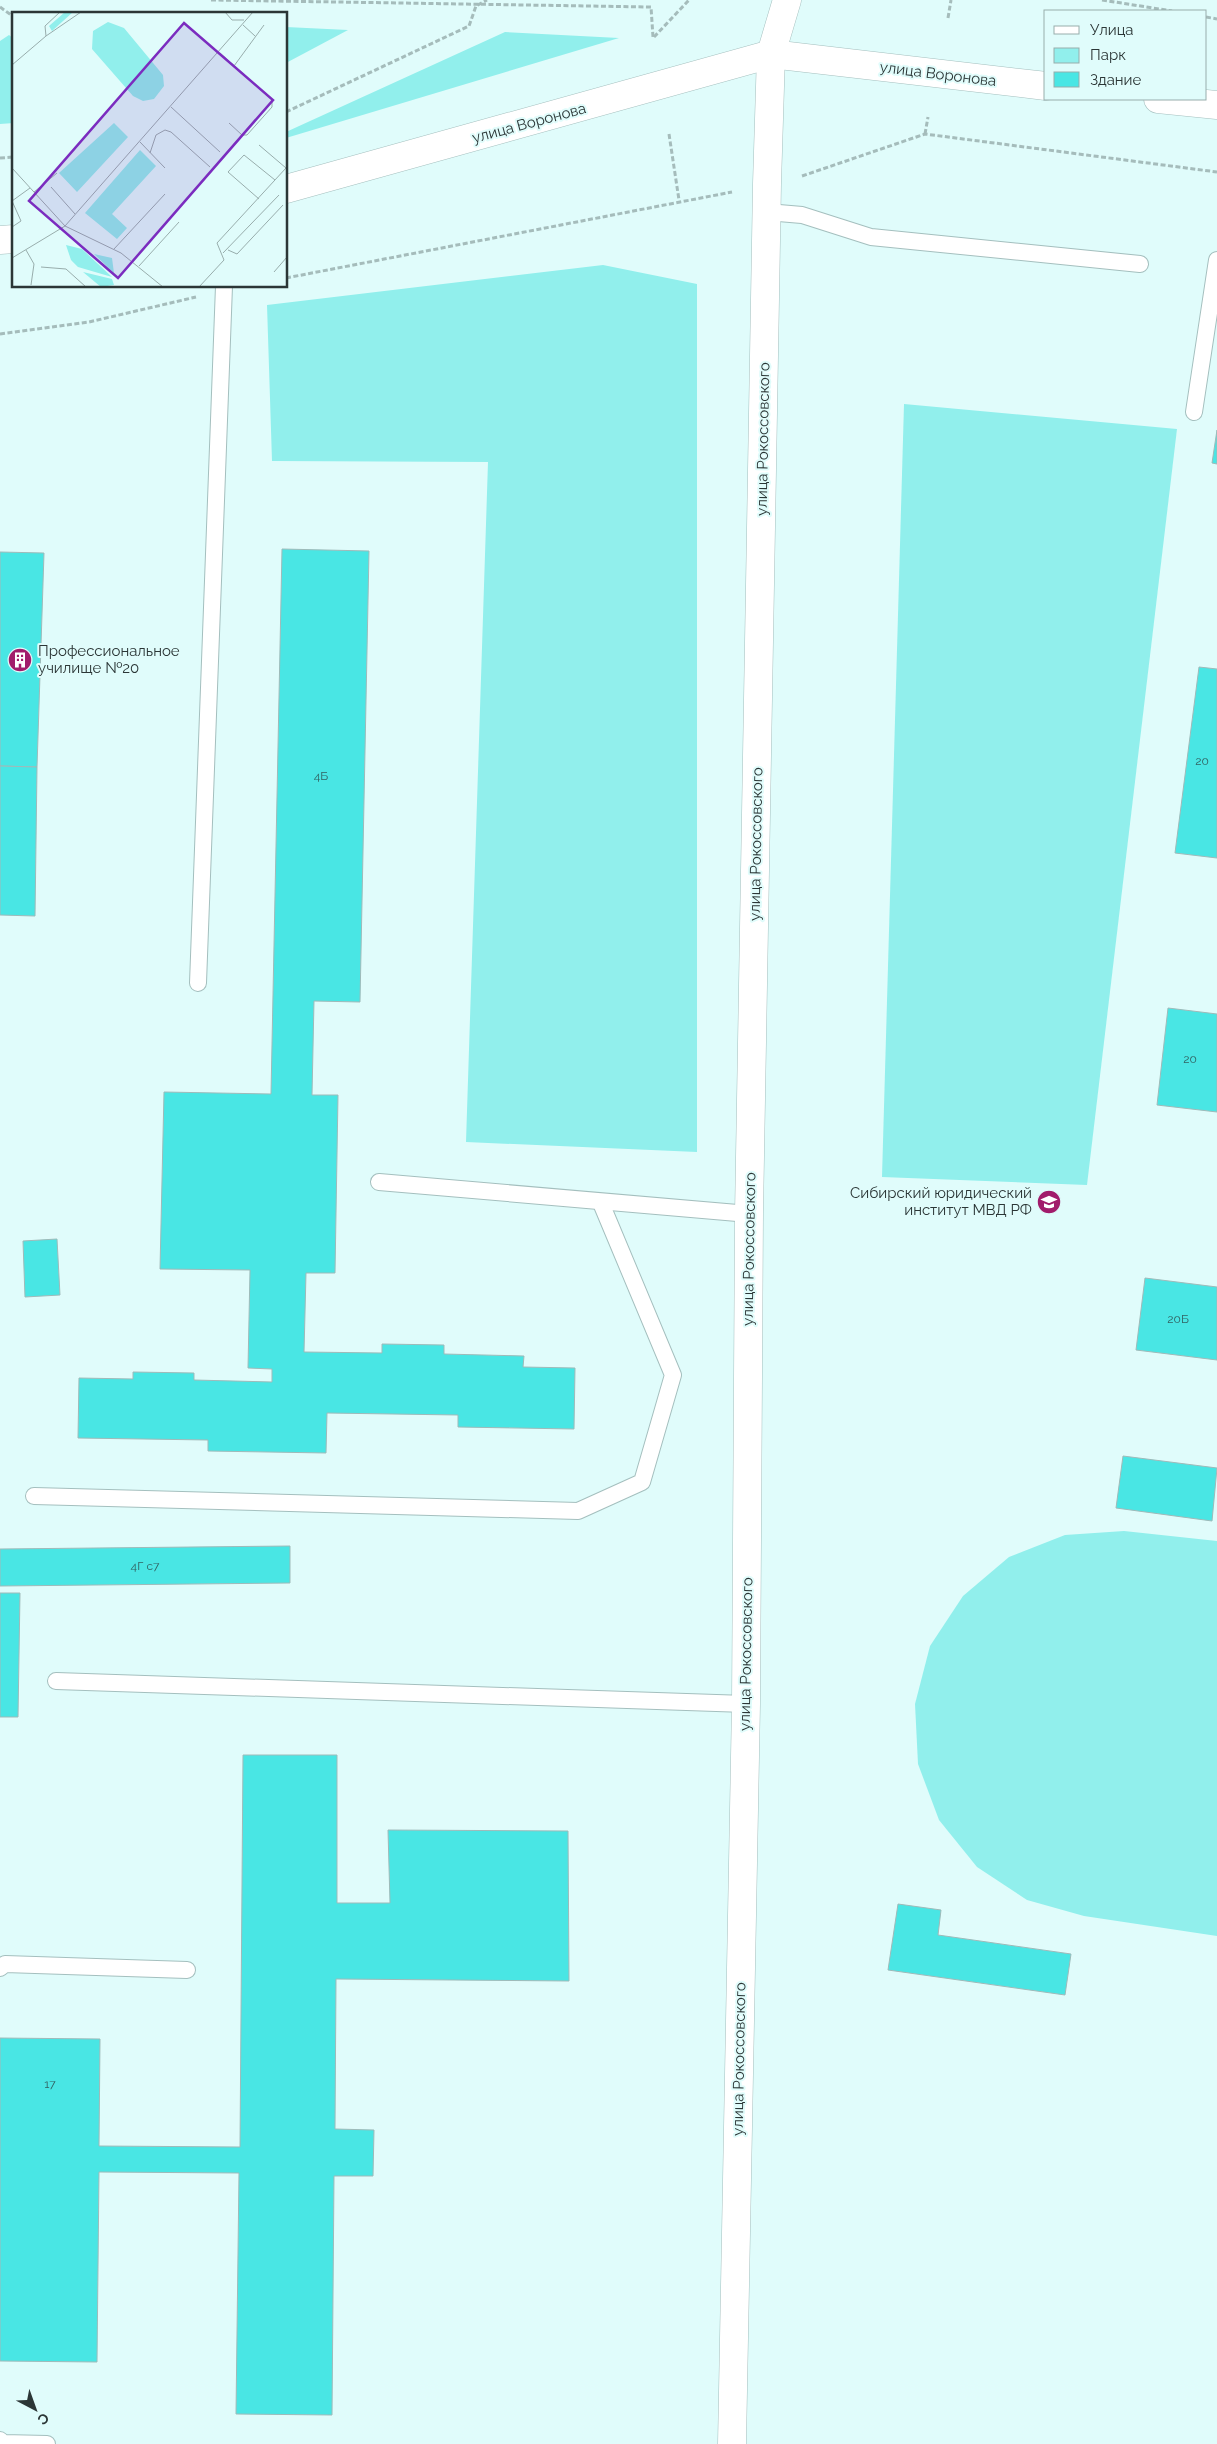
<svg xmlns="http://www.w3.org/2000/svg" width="1217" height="2444" viewBox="0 0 1217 2444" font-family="Raleway,sans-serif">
<rect width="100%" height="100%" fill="#e0fcfb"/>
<!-- green -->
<g fill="#91efec">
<path d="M286 27 348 30 286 63Z"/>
<path d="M505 32 619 38 286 138V132Z"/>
<path d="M9 35 14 39V123L0 124V41Z"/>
<path d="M603 265 697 284V1152L466 1142 488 462 272 461 267 305Z"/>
<path d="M904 404 1177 429 1087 1185 882 1177Z"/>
<path d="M1124 1531 1217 1541V1936L1084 1916 1027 1900 977 1867 939 1820 918 1764 915 1704 930 1646 963 1596 1009 1557 1065 1535Z"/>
</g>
<!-- building -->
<g fill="#49e6e4" stroke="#9fbab9">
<path d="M1217 430V464L1212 463Z"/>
<path d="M282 549 369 551 360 1002 314 1001 312 1095H338L335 1273H306L304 1352 382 1353V1344L444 1345V1354L524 1356 523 1367 575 1368 574 1429 458 1427V1415L327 1413 326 1453 208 1451V1440L78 1438 79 1378 133 1379V1372L194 1373V1380L272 1382V1369L248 1368 250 1270 160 1269 164 1092 271 1094Z"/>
<path d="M0 552 44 553 37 767 0 766Z"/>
<path d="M1199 667 1217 669V858L1175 853Z"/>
<path d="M0 766 37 767 35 916 0 915Z"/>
<path d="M1168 1008 1217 1014V1112L1157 1105Z"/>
<path d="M57 1239 60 1295 25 1297 23 1241Z"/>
<path d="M1145 1278 1217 1287V1360L1136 1350Z"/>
<path d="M1123 1456 1217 1468 1212 1521 1116 1508Z"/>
<path d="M290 1546V1583L0 1586V1549Z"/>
<path d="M0 1593H20L18 1717H0Z"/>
<path d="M243 1755H337V1903H390L388 1830 568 1831 569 1981 336 1979 335 2129 374 2130 373 2176H334L332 2415 236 2414 239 2173 99 2172 97 2362 0 2361V2038L100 2039 99 2146 240 2147Z"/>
<path d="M898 1904 941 1910 938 1935 1071 1954 1065 1995 888 1970Z"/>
</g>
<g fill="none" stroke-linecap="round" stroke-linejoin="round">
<!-- service casing -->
<g stroke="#a4bfbe" stroke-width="18">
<g id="service">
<path d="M767 212 802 215 871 237 1140 264"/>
<path d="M1194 412 1217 260"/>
<path d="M198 983 224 286"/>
<path d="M379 1182 749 1214"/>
<path d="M34 1496 578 1511 642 1482 673 1375 601 1203"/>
<path d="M56 1681 746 1704"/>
<path d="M0 1968 5 1964 187 1970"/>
<path d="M0 2440 3 2443 47 2444"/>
</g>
</g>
<!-- minor casing -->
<g stroke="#a4bfbe" stroke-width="29">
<path id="minor" d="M732 2444 746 1704 749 1214 767 184 771 54"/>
</g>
<!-- secondary casing -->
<g stroke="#a4bfbe" stroke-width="29">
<g id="secondary">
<path d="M771 54 787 0"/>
<path d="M1158 99 1217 105"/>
<path d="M286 189 771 54 1046 86"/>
<path d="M0 240 14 239"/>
</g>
</g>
<!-- path -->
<g stroke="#a5bcbb" stroke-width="3" stroke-dasharray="5 2.5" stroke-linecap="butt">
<path d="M211 0 651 7 653 37"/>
<path d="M1102 0 1172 11"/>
<path d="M0 7 14 17"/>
<path d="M1206 17 1217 19"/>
<path d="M948 18 951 0"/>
<path d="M654 37 689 0"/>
<path d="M286 112 469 26 476 6 487 0"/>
<path d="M669 134 679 200"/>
<path d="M925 134 928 117"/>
<path d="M0 158 14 157"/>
<path d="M802 176 925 134 1217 172"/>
<path d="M286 278 732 192"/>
<path d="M0 334 89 322 196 297"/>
</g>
<!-- service -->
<use href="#service" stroke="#fff" stroke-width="16"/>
<!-- minor -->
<use href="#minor" stroke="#fff" stroke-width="28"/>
<!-- secondary -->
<use href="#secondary" stroke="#fff" stroke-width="28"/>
</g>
<!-- icons -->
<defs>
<g id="building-disc" transform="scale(1.25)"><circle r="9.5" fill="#a11c6b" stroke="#e0fcfb"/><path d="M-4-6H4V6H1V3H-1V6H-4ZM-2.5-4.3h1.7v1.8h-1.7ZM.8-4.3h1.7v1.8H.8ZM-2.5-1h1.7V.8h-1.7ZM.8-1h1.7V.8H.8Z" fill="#fff"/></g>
<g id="university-disc" transform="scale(1.25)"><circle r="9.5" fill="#a11c6b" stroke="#e0fcfb"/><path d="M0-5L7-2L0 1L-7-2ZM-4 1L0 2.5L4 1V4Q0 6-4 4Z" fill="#fff"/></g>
</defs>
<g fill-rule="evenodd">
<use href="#building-disc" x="20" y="660"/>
<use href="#university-disc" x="1049" y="1202"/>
</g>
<g text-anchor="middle" stroke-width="4" stroke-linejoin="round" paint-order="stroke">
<!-- number labels -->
<g font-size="12" fill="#326262">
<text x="1202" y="765">20</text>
<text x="321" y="780">4Б</text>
<text x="1190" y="1063">20</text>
<text x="1178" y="1323">20Б</text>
<text x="145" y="1570">4Г с7</text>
<text x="50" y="2088">17</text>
</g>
<!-- street labels -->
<g font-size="15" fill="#2b3636" stroke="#e0fcfb">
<text transform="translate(938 74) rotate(7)" y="5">улица Воронова</text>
<text transform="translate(529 123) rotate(-15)" y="5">улица Воронова</text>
<text transform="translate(763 439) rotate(-89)" y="5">улица Рокоссовского</text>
<text transform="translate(756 844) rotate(-89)" y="5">улица Рокоссовского</text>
<text transform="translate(749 1249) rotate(-89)" y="5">улица Рокоссовского</text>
<text transform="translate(746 1654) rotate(-89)" y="5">улица Рокоссовского</text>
<text transform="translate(739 2059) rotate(-89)" y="5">улица Рокоссовского</text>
</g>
<!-- poi labels -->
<g font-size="15" fill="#2b3636" stroke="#e0fcfb" text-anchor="start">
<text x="38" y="656">Профессиональное<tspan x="38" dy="17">училище №20</tspan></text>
<text x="1032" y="1198" text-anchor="end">Сибирский юридический<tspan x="1032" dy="17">институт МВД РФ</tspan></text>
</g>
</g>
<!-- overview -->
<g transform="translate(12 12)">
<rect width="275" height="275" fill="#e0fcfb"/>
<path d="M53 0H61L40 19 37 14ZM96 10 112 16 151 63 152 74 142 87 131 89 121 84 80 37 81 19ZM102 111 116 125 65 180 47 161ZM128 138 144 154 100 202 115 216 105 227 73 201ZM54 233 70 237 100 265 66 255 59 248ZM82 242 100 246 102 261ZM71 260 100 267 102 273 89 275Z" fill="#91efec"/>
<path fill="none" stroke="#98adac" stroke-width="1" d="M213 0 220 8H232M231 13 243 24M34 24 69 0M208 41 260 88V95L235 123H230L217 111M0 53 34 24 33 14 48 0M222 54 252 13M159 95 208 140M128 130 153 156M138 141 144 123 153 118 159 120 198 155M0 156 53 214 109 241 151 275M39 175 63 202M22 180 45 161M247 187 216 160 232 143 263 168M53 214 241 0M0 215 9 209 0 189 18 176M102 237 153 182M14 238 22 252 19 273M216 238 225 242 271 193M211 241 267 183M0 246 53 214M127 254 167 210M29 255 54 257 74 275M262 260 275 245M187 275 212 248 205 231 274 156 247 133"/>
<path fill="#7b2cbf" fill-opacity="0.15" stroke="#7b2cbf" stroke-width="2.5" d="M172 11 261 88 106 266 17 189Z"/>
<rect width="275" height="275" fill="none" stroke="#2b3636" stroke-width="2.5"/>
</g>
<!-- legend -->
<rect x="1044" y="10" width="162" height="90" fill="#e0fcfb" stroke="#98adac"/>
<rect x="1054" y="26" width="25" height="8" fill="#ffffff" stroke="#98adac"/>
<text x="1090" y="35" font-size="15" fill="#2b3636">Улица</text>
<rect x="1054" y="48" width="25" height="15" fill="#91efec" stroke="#98adac"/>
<text x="1090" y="60" font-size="15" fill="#2b3636">Парк</text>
<rect x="1054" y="72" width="25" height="15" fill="#49e6e4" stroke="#98adac"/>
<text x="1090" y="85" font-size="15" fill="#2b3636">Здание</text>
<!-- north arrow -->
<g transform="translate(35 2409) rotate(139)" stroke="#e0fcfb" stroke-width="4" paint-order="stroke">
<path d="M0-4L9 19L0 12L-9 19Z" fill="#2b3636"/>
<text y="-8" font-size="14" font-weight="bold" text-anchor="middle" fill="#2b3636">С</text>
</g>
</svg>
